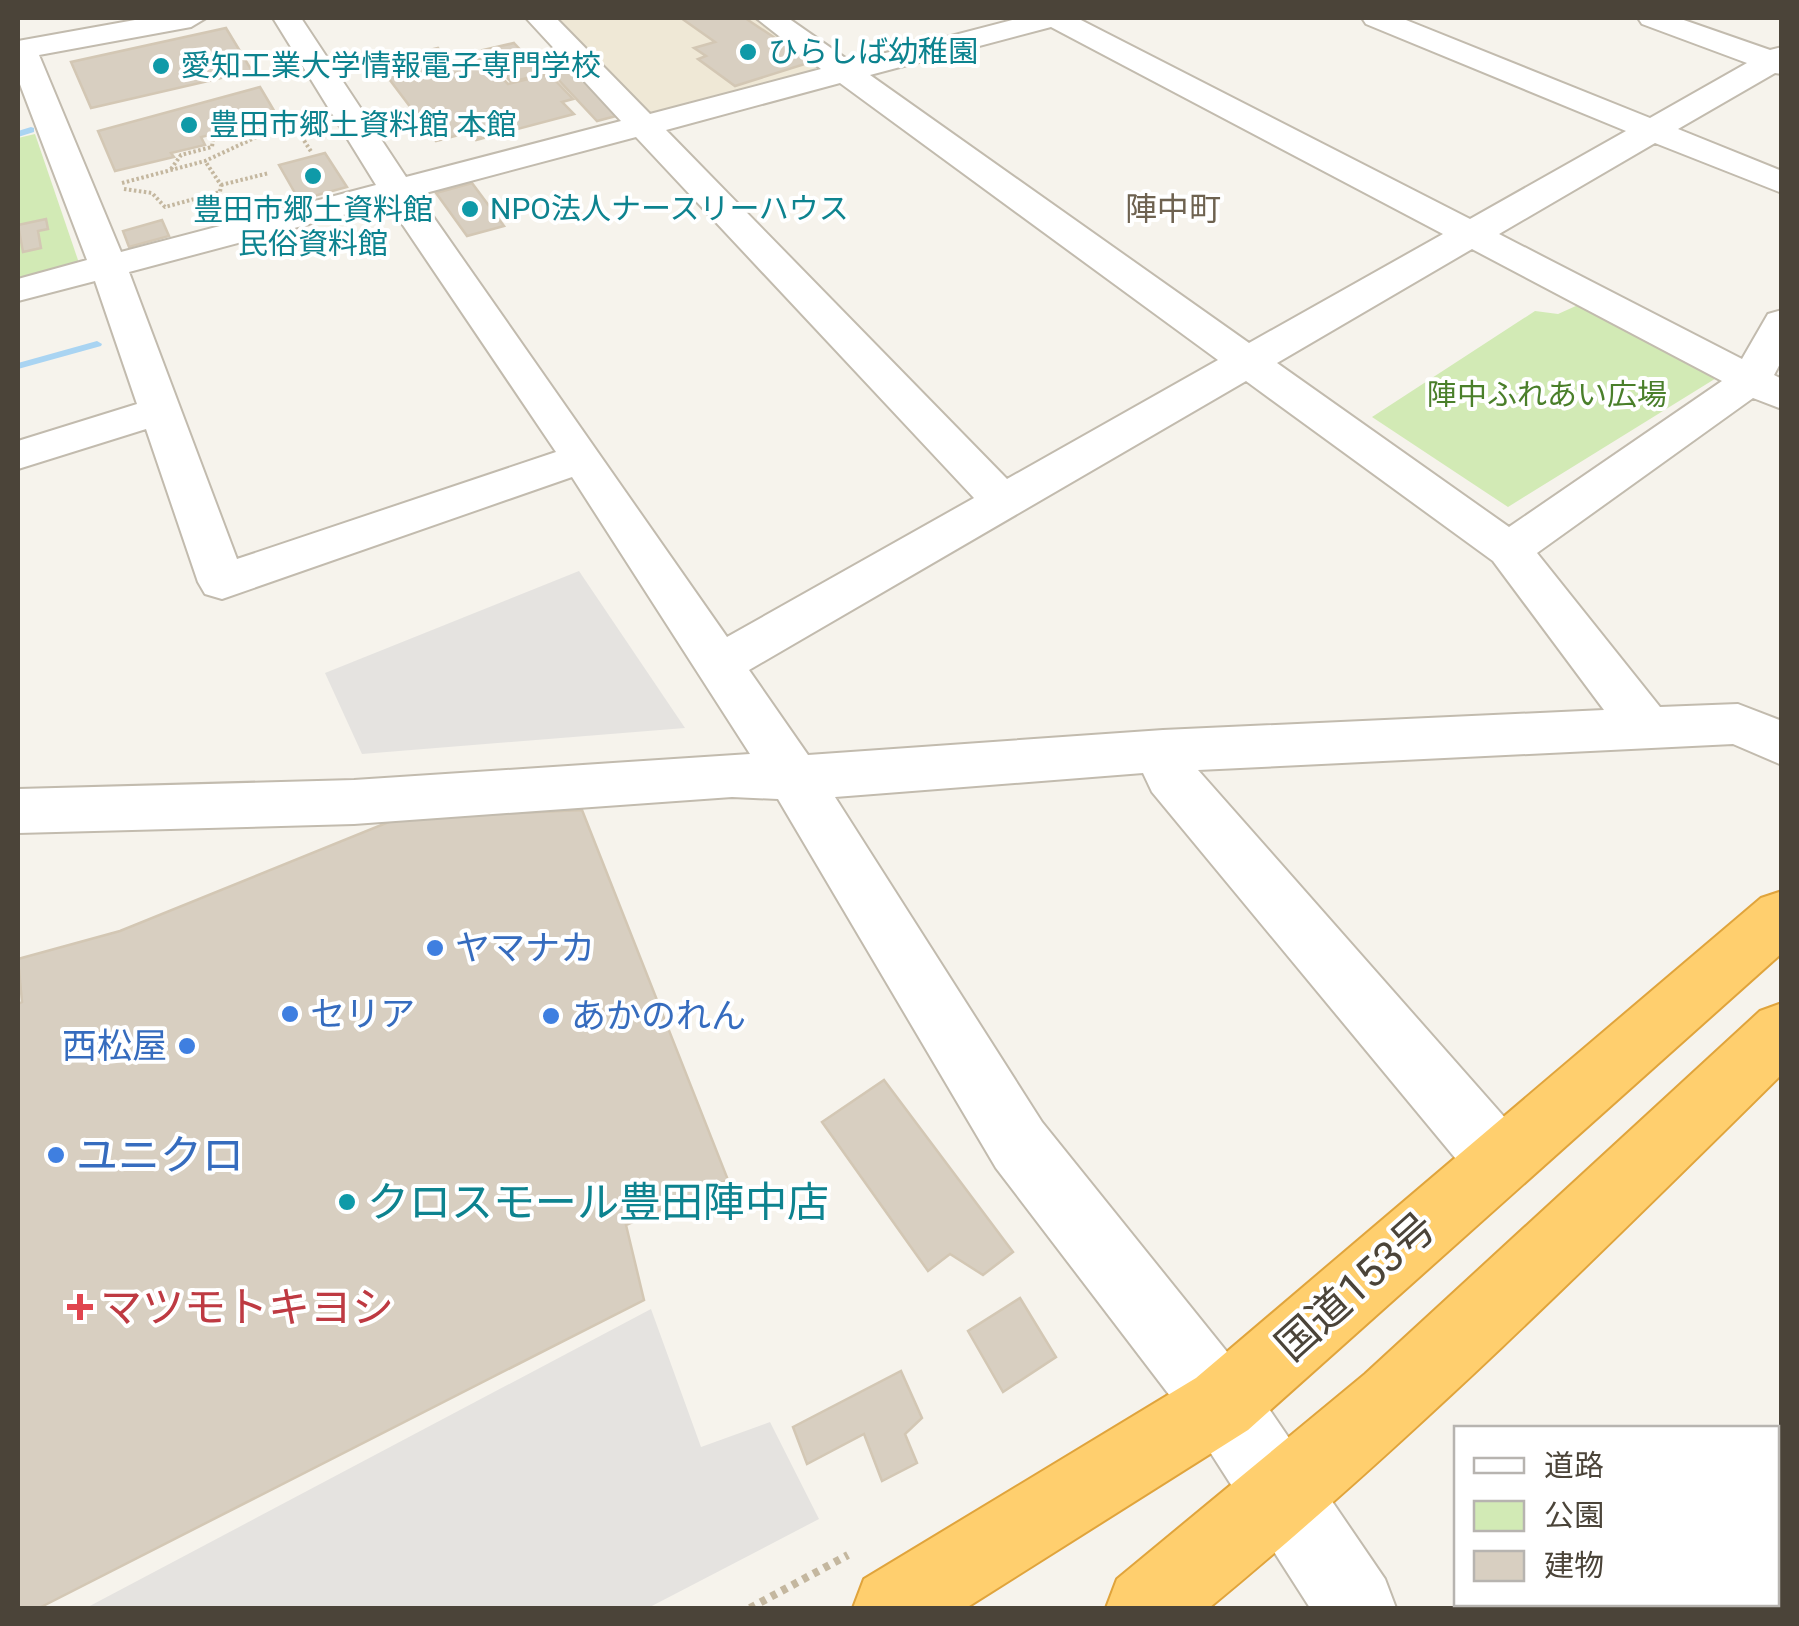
<svg xmlns="http://www.w3.org/2000/svg" width="1799" height="1626" viewBox="0 0 1799 1626" font-family="Roboto,'Noto Sans JP',sans-serif">
<rect width="100%" height="100%" fill="#f6f3ec"/>
<!-- education -->
<path fill="#efe8d6" d="M550 18H761L831 68 646 117Z"/>
<!-- green -->
<g fill="#d2eab5">
<path d="M35 134 79 263 18 278V138Z"/>
<path d="M1587 301 1726 372 1508 507 1372 417 1535 311 1558 314Z"/>
</g>
<!-- parking -->
<g fill="#e5e3e0">
<path d="M579 571 685 728 362 754 325 673Z"/>
<path d="M651 1309 701 1447 770 1422 819 1519 648 1608H86Z"/>
</g>
<g fill="none" stroke-linecap="round" stroke-linejoin="round">
<!-- stream -->
<g fill="#a9d4f2" fill-rule="evenodd">
<path d="M31 127 34 128V132L18 137V131Z"/>
<path d="M97 341 102 344 101 346 18 369V363Z"/>
</g>
</g>
<!-- building -->
<g fill="#d8cfc1" stroke="#d3c7b4" stroke-width="2.5">
<path d="M681 18H745L811 62 735 86 698 59 706 56 694 48 715 42Z"/>
<path d="M226 28 252 71 91 108 71 62Z"/>
<path d="M514 43 532 62 559 55 616 116 597 121 551 72 511 82 483 50Z"/>
<path d="M438 48 452 65 484 58 508 84 549 74 573 99 562 102 574 114 476 140 470 132 436 141 377 63Z"/>
<path d="M260 87 279 119 201 137 205 145 171 153 174 157 115 171 98 131Z"/>
<path d="M325 153 347 187 299 200 279 165Z"/>
<path d="M472 183 504 226 467 236 436 193Z"/>
<path d="M46 219 48 229 38 231 41 248 23 252 18 225Z"/>
<path d="M162 220 169 236 129 247 123 231Z"/>
<path d="M582 810 728 1180 626 1225 644 1300 39 1608H18V1004L22 1002 18 959 120 931 396 819Z"/>
<path d="M884 1080 1013 1252 983 1275 950 1254 928 1271 822 1122Z"/>
<path d="M1020 1298 1056 1357 1003 1392 968 1331Z"/>
<path d="M901 1371 922 1418 905 1434 917 1463 882 1481 864 1434 807 1464 793 1427Z"/>
</g>
<g fill="none" stroke-linecap="round" stroke-linejoin="round">
<!-- minor casing -->
<g stroke="#c2bbae" stroke-width="4">
<path id="minor" d="M146 18H206L191 27 39 55 121 252 376 185 273 18H301L406 177 621 121 526 18H556L650 114 821 69 756 18H788L851 62 1020 18H1077L1470 219 1626 131 1366 24 1362 18H1401L1650 118 1747 63 1642 24 1638 18H1678L1770 50 1782 47V74L1775 73 1678 129 1782 171V193L1655 143 1499 234 1742 359 1768 314 1782 310V360L1774 375 1782 379V409L1753 398 1537 553 1660 707 1738 704 1782 721V765L1733 744 1198 770 1521 1136 1531 1159 1521 1182 1498 1192 1475 1182 1152 792 1143 773 835 797 1042 1122 1248 1378 1385 1579 1396 1608H1310L1196 1430 996 1168 778 799 732 797 354 824 18 833V789L354 780 750 754 572 477 222 599 205 594 198 582 146 429 18 469V441L137 404 95 281 18 301V279L87 260 18 79V41ZM1051 27 1443 234 1249 343 870 75ZM840 83 1218 360 1007 479 666 130ZM636 137 974 498 727 637 418 195ZM388 203 556 452 237 559 129 272ZM1472 249 1722 381 1509 527 1277 363ZM1246 381 1493 561 1604 710 1163 730 808 755 749 670Z"/>
</g>
<!-- highway casing -->
<g stroke="#e0a43c" stroke-width="4">
<g id="highway">
<path d="M1782 891V953L1248 1430 966 1608H853L864 1579 1196 1378 1761 898Z"/>
<path d="M1782 1003V1074C1596 1258 1410 1442 1209 1608H1106L1117 1579 1365 1374 1760 1011Z"/>
</g>
</g>
<!-- path-far1 -->
<g stroke="#c4b79f" stroke-width="4" stroke-dasharray="2.5 2.5" stroke-linecap="butt">
<path d="M296 128 312 153"/>
<path d="M171 169 181 155 212 147 213 139 258 126 263 134"/>
<path d="M122 183 205 161 263 134 310 126"/>
<path d="M221 185 269 173"/>
<path d="M124 189 152 193 165 207 220 192 221 185 205 161"/>
</g>
<!-- path -->
<path stroke="#c4b79f" stroke-width="8" stroke-dasharray="6 6" stroke-linecap="butt" d="M750 1608 848 1555"/>
<!-- minor -->
<use href="#minor" fill="#fff" fill-rule="evenodd"/>
<!-- highway -->
<use href="#highway" fill="#ffcf6e" fill-rule="evenodd"/>
</g>
<!-- markers -->
<g fill="#0f9aa8" stroke="#fff" stroke-width="4">
<circle cx="748" cy="52" r="10"/>
<circle cx="161" cy="66" r="10"/>
<circle cx="189" cy="125" r="10"/>
<circle cx="313" cy="176" r="10"/>
<circle cx="470" cy="209" r="10"/>
<circle cx="347" cy="1202" r="10"/>
</g>
<g fill="#3f7fe0" stroke="#fff" stroke-width="4">
<circle cx="435" cy="948" r="10"/>
<circle cx="290" cy="1014" r="10"/>
<circle cx="551" cy="1016" r="10"/>
<circle cx="187" cy="1046" r="10"/>
<circle cx="56" cy="1155" r="10"/>
</g>
<path fill="#e0444e" stroke="#fff" stroke-width="4" d="M75 1292h10v10h10v10h-10v10h-10v-10h-10v-10h10z"/>
<g text-anchor="middle" stroke-width="8" stroke-linejoin="round" paint-order="stroke">
<!-- far-culture labels -->
<g font-size="30" fill="#0d838f" stroke="#fff" text-anchor="start">
<text x="768" y="62">ひらしば幼稚園</text>
<text x="181" y="76">愛知工業大学情報電子専門学校</text>
<text x="209" y="135">豊田市郷土資料館 本館</text>
<text x="490" y="219">NPO法人ナースリーハウス</text>
<text x="313" y="220" text-anchor="middle">豊田市郷土資料館<tspan x="313" dy="34">民俗資料館</tspan></text>
</g>
<!-- far-park labels -->
<g font-size="30" fill="#4a7f2a" stroke="#fff">
<text x="1547" y="405">陣中ふれあい広場</text>
</g>
<!-- far-quarter labels -->
<g font-size="32" fill="#6e6250" stroke="#fff">
<text x="1173" y="220">陣中町</text>
</g>
<!-- shop labels -->
<g font-size="35" fill="#366cbe" stroke="#fff" text-anchor="start">
<text x="455" y="960">ヤマナカ</text>
<text x="310" y="1026">セリア</text>
<text x="571" y="1028">あかのれん</text>
<text x="167" y="1058" text-anchor="end">西松屋</text>
</g>
<!-- near-shop labels -->
<g font-size="42" fill="#366cbe" stroke="#fff" text-anchor="start">
<text x="76" y="1170">ユニクロ</text>
</g>
<!-- near-culture labels -->
<g font-size="42" fill="#0d838f" stroke="#fff" text-anchor="start">
<text x="367" y="1217">クロスモール豊田陣中店</text>
</g>
<!-- near-street labels -->
<g font-size="42" fill="#4b4439" stroke="#fff">
<text transform="translate(1355 1286) rotate(-42)" y="15">国道153号</text>
</g>
<!-- near-health labels -->
<g font-size="42" fill="#be3a42" stroke="#fff" text-anchor="start">
<text x="100" y="1322">マツモトキヨシ</text>
</g>
</g>
<!-- border -->
<rect width="1799" height="1626" fill="none" stroke="#4b4439" stroke-width="40"/>
<!-- legend -->
<rect x="1454" y="1426" width="325" height="180" fill="#ffffff" stroke="#b7b4b0" stroke-width="2.5"/>
<rect x="1474" y="1458" width="50" height="15" fill="#ffffff" stroke="#b7b4b0" stroke-width="2.5"/>
<text x="1544" y="1476" font-size="30" fill="#4b4439">道路</text>
<rect x="1474" y="1501" width="50" height="30" fill="#d2eab5" stroke="#b7b4b0" stroke-width="2.5"/>
<text x="1544" y="1526" font-size="30" fill="#4b4439">公園</text>
<rect x="1474" y="1551" width="50" height="30" fill="#d8cfc1" stroke="#b7b4b0" stroke-width="2.5"/>
<text x="1544" y="1576" font-size="30" fill="#4b4439">建物</text>
</svg>
